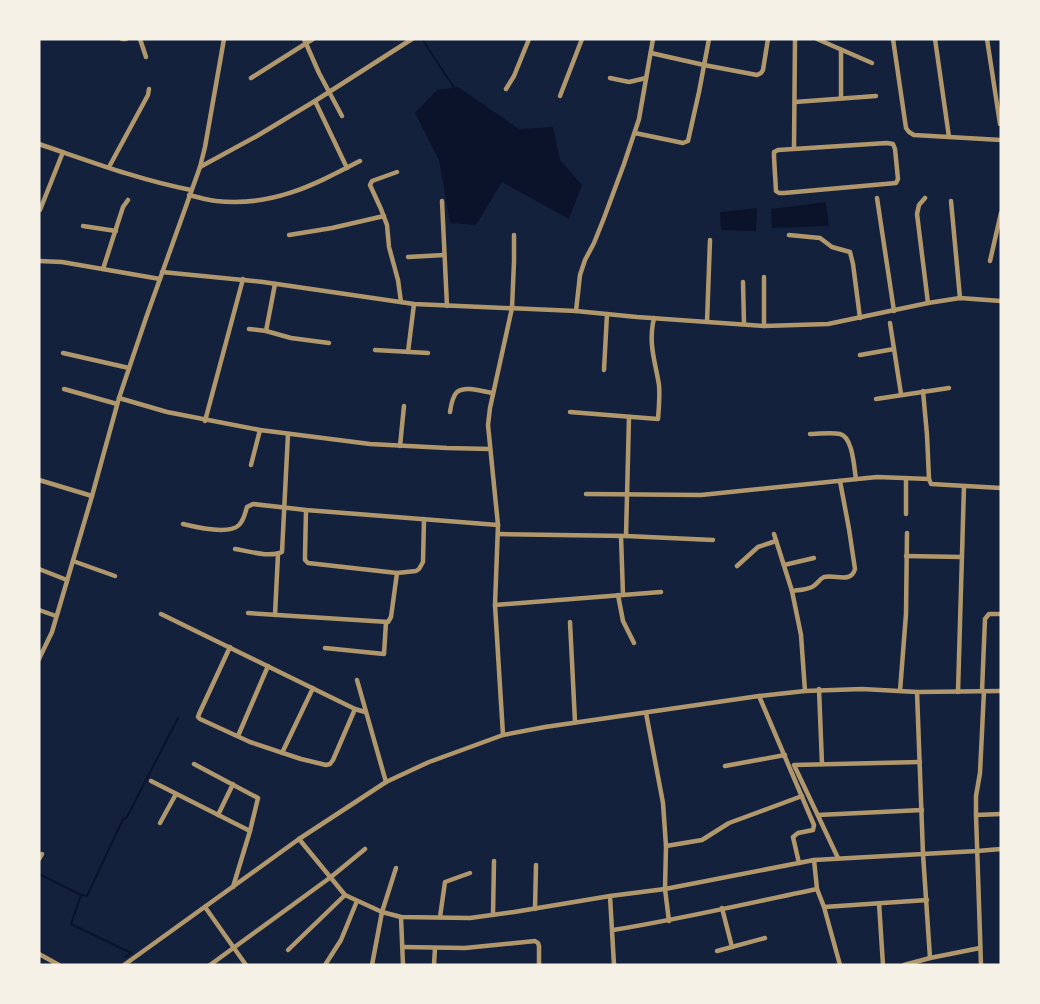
<svg xmlns="http://www.w3.org/2000/svg" width="1040" height="1004" viewBox="0 0 1040 1004" font-family="'IBM Plex Sans',sans-serif">
<rect width="100%" height="100%" fill="#14213d"/>
<!-- water -->
<g fill="#0b132b">
<path d="M458 87 519 129 553 127 560 160 582 185 569 219 502 182 476 225 450 223 439 160 415 113 437 90Z"/>
<path d="M826 202 829 226 772 228 771 209Z"/>
<path d="M757 208 756 231 721 230 720 212Z"/>
</g>
<g fill="none" stroke-linecap="round" stroke-linejoin="round">
<!-- stream -->
<g stroke="#0b132b" stroke-width="2">
<path d="M422 39 455 89"/>
<path d="M39 874 81 895 71 924 131 953 125 957"/>
<path d="M81 895 87 896 123 819 127 817 178 718"/>
</g>
<!-- minor -->
<g stroke="#b1986c" stroke-width="4.5">
<path d="M122 39H126"/>
<path d="M140 39 146 57"/>
<path d="M304 39 319 73 342 116"/>
<path d="M817 39 872 63"/>
<path d="M893 39 906 128 909 132 914 135 1001 140"/>
<path d="M935 39 949 137"/>
<path d="M987 39 1000 124"/>
<path d="M841 50V98"/>
<path d="M651 53 704 65 757 75 761 73 763 70 768 39"/>
<path d="M251 78 313 39"/>
<path d="M610 78 629 82 646 78"/>
<path d="M506 89 514 76 529 39"/>
<path d="M560 96 582 39"/>
<path d="M315 101 347 168"/>
<path d="M795 102 876 96"/>
<path d="M635 133 683 143 688 141 699 92 709 39"/>
<path d="M887 143 893 144 895 149 898 179 896 183 784 193H779L776 191 774 157V152L778 150Z"/>
<path d="M39 144C89 161 139 180 191 190"/>
<path d="M794 148 795 39"/>
<path d="M109 167 148 95 149 89"/>
<path d="M200 167 257 136 315 101 412 39"/>
<path d="M397 172 372 181 370 185 381 209 387 225 389 247 398 280 401 302"/>
<path d="M189 195C198 197 207 200 216 201 272 207 312 186 360 161"/>
<path d="M877 198 894 311"/>
<path d="M925 198 919 205 917 214 928 303"/>
<path d="M442 201 447 306"/>
<path d="M951 201 960 298"/>
<path d="M40 210 63 152"/>
<path d="M83 226 116 231"/>
<path d="M289 235 332 228 384 216"/>
<path d="M789 235 820 238 832 247 850 252 853 264 860 318"/>
<path d="M408 257 444 255"/>
<path d="M39 261 62 262 160 279"/>
<path d="M990 261 1001 213"/>
<path d="M103 269 123 207 128 200"/>
<path d="M162 272 263 282 414 304 576 311 637 317 764 326 828 324 928 303 960 298 1001 301"/>
<path d="M764 277V326"/>
<path d="M743 282 744 324"/>
<path d="M576 311 580 275 585 260 594 243 604 218 624 164 639 119 653 39"/>
<path d="M707 322 710 240"/>
<path d="M890 323 901 394"/>
<path d="M249 329 266 331 291 338 329 343"/>
<path d="M266 331 275 284"/>
<path d="M375 350 428 353"/>
<path d="M408 352 414 304"/>
<path d="M63 353 129 368"/>
<path d="M860 355 894 349"/>
<path d="M604 370 607 314"/>
<path d="M64 389 117 404"/>
<path d="M923 391 927 435 929 479 931 484 1001 488"/>
<path d="M119 398 167 412 260 430 370 444 447 448 490 449"/>
<path d="M876 399 949 388"/>
<path d="M450 412C451 406 452 397 457 392 465 385 484 392 493 393"/>
<path d="M570 412 658 419C659 407 660 396 659 385 655 360 648 344 654 318"/>
<path d="M205 421 243 279"/>
<path d="M810 434C819 434 831 432 840 434 853 437 854 468 856 479"/>
<path d="M400 446 404 406"/>
<path d="M251 465 260 430"/>
<path d="M39 480 92 496"/>
<path d="M586 494 701 495 877 477 929 479"/>
<path d="M306 510 305 555V560L308 563 397 573 416 571 419 569 423 562 424 519"/>
<path d="M906 514V478"/>
<path d="M183 524C195 527 229 535 239 525 244 520 245 513 247 507L253 504 306 510 498 525"/>
<path d="M498 534 626 536 713 540"/>
<path d="M774 534 792 591 801 635 805 691"/>
<path d="M621 536 623 595"/>
<path d="M626 536 629 417"/>
<path d="M235 549C249 551 269 558 282 552L288 434"/>
<path d="M906 556 962 557"/>
<path d="M73 561 115 576"/>
<path d="M784 565 814 558"/>
<path d="M737 566 758 547 776 541"/>
<path d="M39 569 67 580"/>
<path d="M792 591C798 590 806 590 812 587 817 585 819 579 824 577 835 574 851 584 855 569L849 529 840 481"/>
<path d="M618 595 623 621 634 643"/>
<path d="M495 605 661 592"/>
<path d="M39 610 56 616"/>
<path d="M248 613 388 622 391 617 397 573"/>
<path d="M161 614 355 709 365 712"/>
<path d="M275 615 278 554"/>
<path d="M570 622 575 722"/>
<path d="M230 647 199 714 198 717 200 719 250 742 301 759 326 765 330 764 333 760 355 709"/>
<path d="M325 648 384 654 386 622"/>
<path d="M39 659 52 632 92 496 119 398 146 318 200 167 205 147 224 39"/>
<path d="M357 680 386 782"/>
<path d="M819 689 822 764"/>
<path d="M900 691 906 614 907 533"/>
<path d="M982 691 985 619 989 614H1001"/>
<path d="M917 692 923 854 930 958 980 948"/>
<path d="M958 692 964 486"/>
<path d="M759 696 814 825 813 830 798 833 793 837 799 863"/>
<path d="M646 713 663 803 666 846 665 889 669 921"/>
<path d="M503 735 495 605 498 525 488 425 490 408 512 308 514 262V235"/>
<path d="M238 736 268 666"/>
<path d="M282 753 313 688"/>
<path d="M194 764 258 798 250 831 233 887"/>
<path d="M725 766 785 755"/>
<path d="M151 781 250 831"/>
<path d="M218 815 233 784"/>
<path d="M818 815 922 810"/>
<path d="M976 815 1001 814"/>
<path d="M160 823 176 794"/>
<path d="M299 839 345 895 382 912 401 917 470 918 514 912 610 896 665 889 814 860 977 851 1001 849"/>
<path d="M666 846 702 840 729 823 802 796"/>
<path d="M838 858 794 765 920 762"/>
<path d="M39 859 42 854"/>
<path d="M814 860 817 889"/>
<path d="M610 896 614 965"/>
<path d="M879 903 883 965"/>
<path d="M205 907 246 965"/>
<path d="M824 907 927 900"/>
<path d="M722 908 732 947"/>
<path d="M535 909 536 865"/>
<path d="M493 915 494 861"/>
<path d="M401 917 403 965"/>
<path d="M440 917 445 882 470 873"/>
<path d="M613 930C681 919 749 903 817 889L824 907 840 965"/>
<path d="M402 947 465 948 535 941 538 943 539 946V965"/>
<path d="M288 950 345 895"/>
<path d="M717 951 765 938"/>
<path d="M39 954 59 965"/>
<path d="M124 965 299 839 386 782 429 762 503 735 545 727 759 696 805 691 862 689 917 692 1001 691"/>
<path d="M210 965 331 877 365 849"/>
<path d="M325 965 341 940 357 901"/>
<path d="M372 965 382 912 396 868"/>
<path d="M434 965 435 948"/>
<path d="M904 965 930 958"/>
<path d="M981 965 976 815V796L980 773 984 691"/>
</g>
</g>
<!-- border -->
<rect width="1040" height="1004" fill="none" stroke="#f6f1e7" stroke-width="81"/>
</svg>
